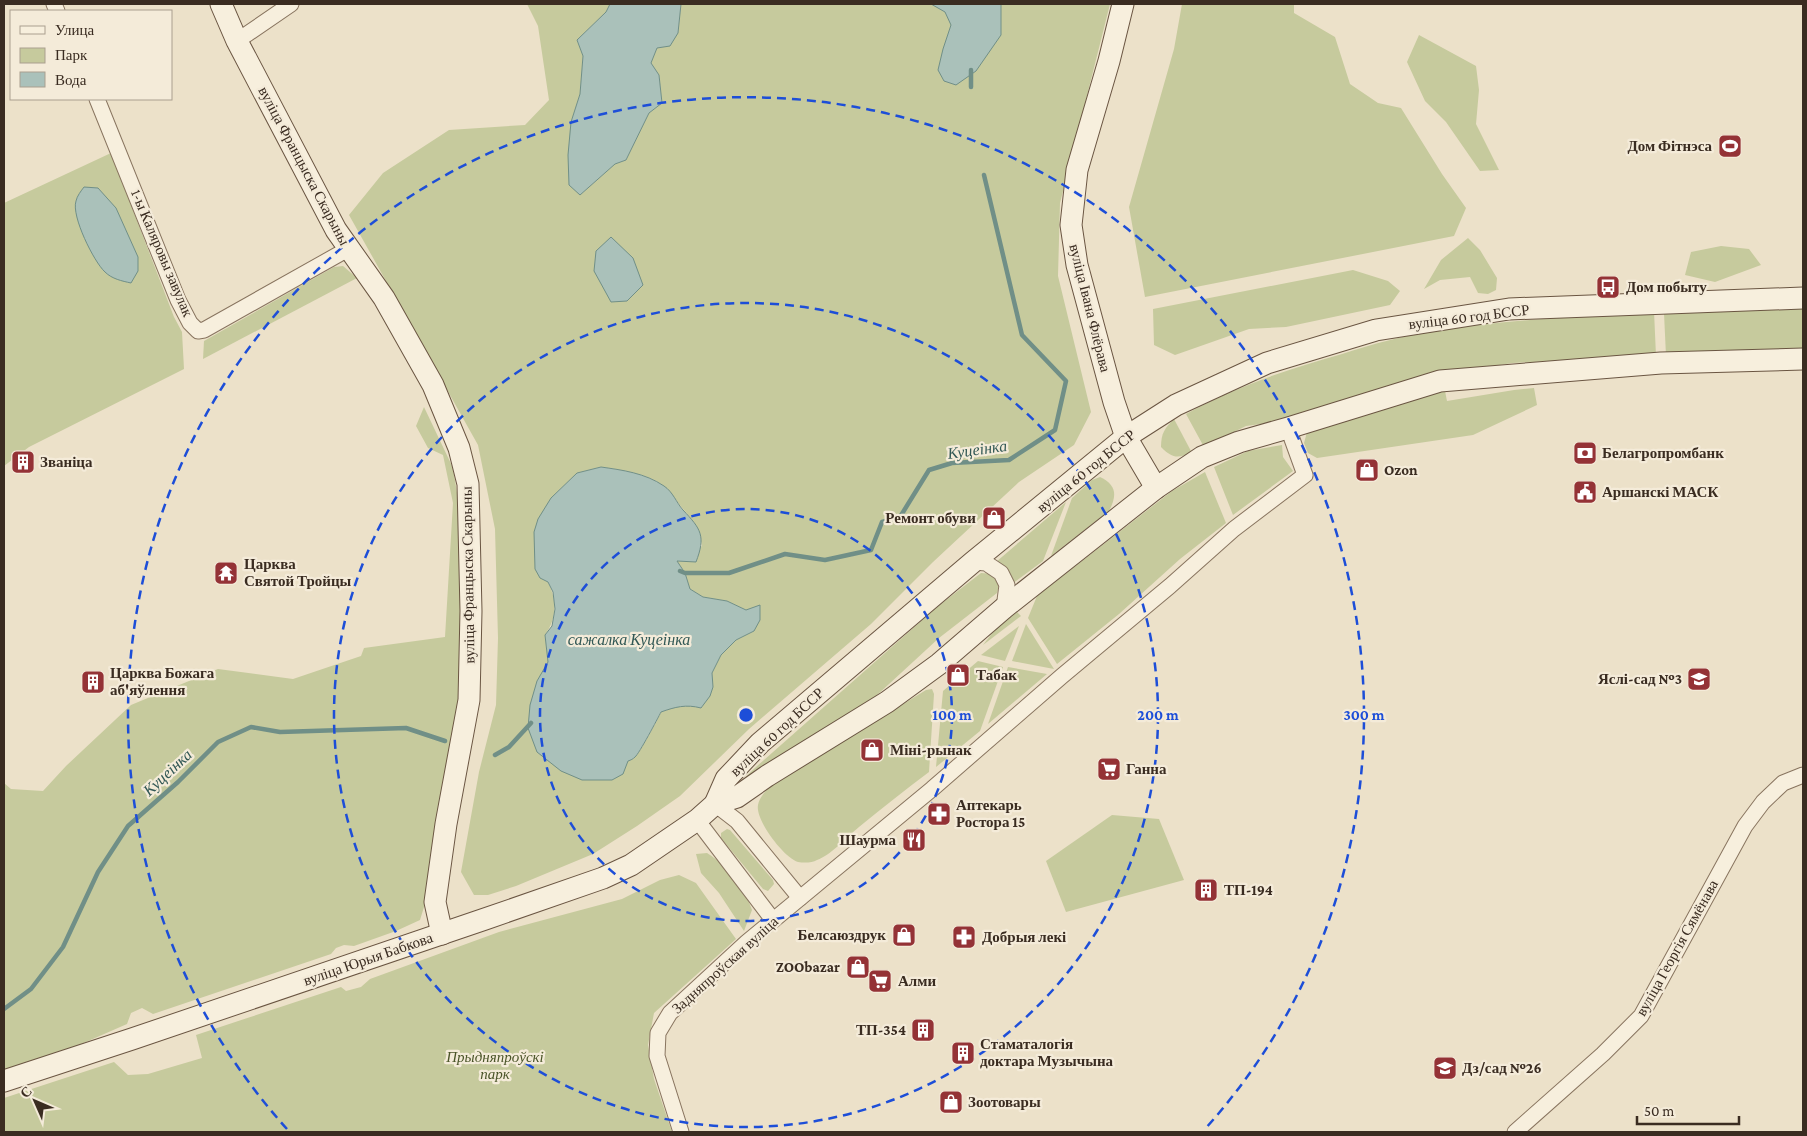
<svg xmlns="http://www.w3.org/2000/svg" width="1807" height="1136" viewBox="0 0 1807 1136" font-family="'Crimson Pro',serif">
<rect width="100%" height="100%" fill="#ece1c9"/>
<!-- green -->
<g fill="#c6ca9d" fill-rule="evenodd">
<path d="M527 4H610L606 12 577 40 583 56 580 94 571 122 580 195 615 164 626 160 649 113 662 103 659 75 651 63 657 48 678 33 681 4H1110L1060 203 1058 276 1091 412 1074 445 1019 482 933 562 871 624 749 729 680 796 637 826 593 854 516 886 488 895H474L461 872 479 772 496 705 498 638 495 529 478 445 349 215 383 173 449 130 525 125 549 100 538 26ZM601 467C621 470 651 474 666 488 673 495 677 502 683 509 695 523 699 528 702 546L677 561 685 573 690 589 703 597 727 601 746 610 754 631 736 640 721 655 712 673 713 687 702 707C686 704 675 707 661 712 659 718 639 754 635 757 633 759 631 760 628 761L537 681 548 662 545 635C557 618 557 600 548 582L551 498 577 473Z"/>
<path d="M1182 4H1294V13L1335 37 1350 84 1378 103 1401 108 1442 174 1466 208 1454 236 1145 297 1129 207 1174 49Z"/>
<path d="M1419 35 1476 66 1479 90 1476 124 1499 170 1480 171 1446 122 1425 101 1407 62Z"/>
<path d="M111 153 174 317 182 332 184 369 29 447 4 466V203Z"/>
<path d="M1468 238 1480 250 1497 278 1496 290 1488 294 1478 293 1470 277 1440 280 1424 289 1441 260Z"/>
<path d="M1721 246 1749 249 1761 265 1715 282 1685 275 1691 252Z"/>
<path d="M343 266 357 278 203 359 204 341 334 267Z"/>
<path d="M1353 270 1388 281 1400 291 1390 305 1286 327 1249 329 1175 355 1154 345 1153 309Z"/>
<path d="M1803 306V349L1666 356 1664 313Z"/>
<path d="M1654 311 1656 356 1512 363 1428 377 1276 422 1246 426 1204 447 1186 414C1235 387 1288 369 1342 354 1373 344 1405 335 1438 330 1509 320 1582 316 1654 311Z"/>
<path d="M1534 388 1537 405 1473 435 1317 458 1308 453 1304 443 1307 432 1367 410 1445 391 1447 401 1514 390Z"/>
<path d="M424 407 453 468 463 530V680L424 907 420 920 396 931 354 946 344 945 336 948 331 954 153 1014 142 1008 131 1013 127 1024 47 1059 4 1072V783L11 789 43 791 66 766 131 705 218 669 293 679 361 656 364 648 445 637 453 503 443 455 428 448 416 426Z"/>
<path d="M1174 419 1192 453C1177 458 1173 459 1161 447 1161 433 1165 428 1174 419Z"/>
<path d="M1282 445 1283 457 1293 471 1233 515 1214 467 1248 451Z"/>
<path d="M1205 472 1226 523 1180 559 1119 614 1057 664 1028 618 1037 596 1172 491Z"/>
<path d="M1100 477C1117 485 1117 496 1109 511L1051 556 1072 498 1092 480Z"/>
<path d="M1066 502 1043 561 1012 584C1010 574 1006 567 996 562Z"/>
<path d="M981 573C991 573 995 576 999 585L997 593 939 638 876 696 834 722 733 789 756 767 937 607Z"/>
<path d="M1017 612 1021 616 983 645 997 627Z"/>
<path d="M1026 624 1054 669 1012 661Z"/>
<path d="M1019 626 1005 661 981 655Z"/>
<path d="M978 661 1003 667 980 731 936 767 943 691Z"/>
<path d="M1008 667 1047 674 988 724Z"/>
<path d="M932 689 934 694 929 772C905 790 882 808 859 827 847 837 831 855 817 860 812 863 804 863 798 862 784 858 755 820 758 805 759 798 765 792 770 786L926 690Z"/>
<path d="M1112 815 1159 819 1184 880 1066 912 1046 861Z"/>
<path d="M727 829 730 830 773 880 774 884 768 891 763 889 721 838V833Z"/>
<path d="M707 853C730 868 743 884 752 910L744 931 719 893 701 873 696 854Z"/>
<path d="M679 875 696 883 736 939 654 1013 648 1045 654 1079 672 1132H4V1098L114 1062 128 1075 148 1074 202 1058 196 1035 341 987 346 991 361 987 370 979 499 932 622 899 660 880Z"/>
</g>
<!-- water -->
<g fill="#aac1ba" stroke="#708f87">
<path d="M610 4H681L678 33 670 46 657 48 651 63 659 75 662 103 649 113 626 160 615 164 580 195 569 185 568 155 571 122 580 94 583 56 577 40 606 12Z"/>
<path d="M931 4H1001V35L976 71 956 85 944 81 938 70 943 49 951 25 945 12Z"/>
<path d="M84 187 98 188 116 208 138 257V271L131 283C122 281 112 279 105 272 94 262 71 216 76 201 77 196 81 191 84 187Z"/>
<path d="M611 237 633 258 643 285 627 301 611 302 594 271 596 251Z"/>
<path d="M601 467C622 470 645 473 664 486 673 492 676 502 683 510 701 529 706 536 696 562L677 561 685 573 690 589 703 597 727 601 746 610 760 605V620L754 631 736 640 721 655 712 673 713 687 710 696 701 708C686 704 675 707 661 712 658 718 639 754 635 757 633 759 631 760 628 761L623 774 612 780H582L561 771 537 752 528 728 530 705 537 681 548 662 545 635 552 626 555 609 553 592 548 582 540 578 535 569 534 532 538 519 551 498 577 473Z"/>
</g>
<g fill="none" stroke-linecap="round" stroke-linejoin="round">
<!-- stream -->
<g stroke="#708f87" stroke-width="4.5">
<path d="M971 87V70"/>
<path d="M680 571 685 573H729L785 554 825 560 871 550 882 522 900 517 929 470 952 463 1009 460 1055 430 1066 381 1022 335 984 175"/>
<path d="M495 755 509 747 531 723"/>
<path d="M4 1009 31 989 63 947 98 872 128 826 178 782 218 742 251 727 280 732 406 728 445 741"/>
</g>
<!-- street casing -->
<g stroke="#88745f" stroke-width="17">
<g id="street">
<path d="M54 4 57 11"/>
<path d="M237 41 291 4"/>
<path d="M97 99 178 300 190 323 198 331 204 330 348 249"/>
<path d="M973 562 986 563 1001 573 1007 585 1004 608"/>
<path d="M715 804 737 821 800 898"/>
<path d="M697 820 773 920"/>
<path d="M681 1132 657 1056 658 1033 670 1013 747 942 932 789 1062 676 1170 586 1234 529 1305 475 1288 428"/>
<path d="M1515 1132 1603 1054 1641 1016 1745 826 1763 802 1783 783 1803 775"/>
</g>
</g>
<!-- secondary casing -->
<g stroke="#6a5542" stroke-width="23">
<g id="secondary">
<path d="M221 4 237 41 336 230 384 298 433 385 459 448 468 484 471 611 469 700 446 824 435 902 442 934"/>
<path d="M1123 4 1109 61 1077 170 1071 225 1077 265 1114 402 1126 437 1156 488"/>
<path d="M715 804 726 779 760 743 973 562 1126 437 1176 405 1267 363 1376 330 1509 309 1803 298"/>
<path d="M4 1081 132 1039 485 919 603 878 631 865 697 820 715 804 737 797 767 776 887 702 939 664 1004 608 1156 488 1202 457 1239 442 1288 428 1440 381 1661 363 1803 359"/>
</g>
</g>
<!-- street -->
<use href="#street" stroke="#f7efdd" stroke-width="15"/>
<!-- secondary -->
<use href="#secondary" stroke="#f7efdd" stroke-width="21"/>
</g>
<!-- distance rings -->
<g fill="none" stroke="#1d4ed8" stroke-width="2.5" stroke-dasharray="9 6">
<circle cx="746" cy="715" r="206"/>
<circle cx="746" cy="715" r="412"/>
<path d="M287 1129A618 618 0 1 1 1205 1129"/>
</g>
<!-- icons -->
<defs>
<g id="stadium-square" transform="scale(1.25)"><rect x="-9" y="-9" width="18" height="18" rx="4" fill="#943236" stroke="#f4ebd9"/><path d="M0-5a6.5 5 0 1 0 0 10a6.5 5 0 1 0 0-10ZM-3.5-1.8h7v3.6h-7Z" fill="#fff"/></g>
<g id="bus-square" transform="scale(1.25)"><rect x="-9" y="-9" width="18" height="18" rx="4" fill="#943236" stroke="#f4ebd9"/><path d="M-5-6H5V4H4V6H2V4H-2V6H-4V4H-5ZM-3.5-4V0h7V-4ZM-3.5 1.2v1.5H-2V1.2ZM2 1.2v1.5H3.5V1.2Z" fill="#fff"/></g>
<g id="bank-square" transform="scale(1.25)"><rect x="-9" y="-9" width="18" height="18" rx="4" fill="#943236" stroke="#f4ebd9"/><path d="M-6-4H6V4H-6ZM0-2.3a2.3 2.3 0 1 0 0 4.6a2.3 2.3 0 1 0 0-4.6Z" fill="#fff"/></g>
<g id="building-square" transform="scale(1.25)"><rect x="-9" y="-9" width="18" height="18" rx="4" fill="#943236" stroke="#f4ebd9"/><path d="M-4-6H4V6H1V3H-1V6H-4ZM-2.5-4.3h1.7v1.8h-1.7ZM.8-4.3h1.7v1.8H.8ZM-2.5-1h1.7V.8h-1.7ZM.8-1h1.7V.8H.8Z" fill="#fff"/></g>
<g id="shop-square" transform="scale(1.25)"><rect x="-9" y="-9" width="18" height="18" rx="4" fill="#943236" stroke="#f4ebd9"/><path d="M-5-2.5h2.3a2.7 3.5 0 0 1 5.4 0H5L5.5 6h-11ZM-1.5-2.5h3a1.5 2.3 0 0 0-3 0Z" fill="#fff"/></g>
<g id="civic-square" transform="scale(1.25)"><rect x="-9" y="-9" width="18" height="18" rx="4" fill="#943236" stroke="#f4ebd9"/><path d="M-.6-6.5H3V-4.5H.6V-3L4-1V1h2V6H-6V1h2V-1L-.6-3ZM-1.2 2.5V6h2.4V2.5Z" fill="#fff"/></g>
<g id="temple-square" transform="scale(1.25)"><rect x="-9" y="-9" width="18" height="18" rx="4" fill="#943236" stroke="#f4ebd9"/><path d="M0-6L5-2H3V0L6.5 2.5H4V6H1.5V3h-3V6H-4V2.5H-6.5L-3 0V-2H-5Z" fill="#fff"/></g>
<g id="school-square" transform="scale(1.25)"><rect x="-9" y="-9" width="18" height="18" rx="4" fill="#943236" stroke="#f4ebd9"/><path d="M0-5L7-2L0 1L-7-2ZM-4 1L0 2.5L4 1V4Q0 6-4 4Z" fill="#fff"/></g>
<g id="supermarket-square" transform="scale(1.25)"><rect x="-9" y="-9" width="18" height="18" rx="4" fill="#943236" stroke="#f4ebd9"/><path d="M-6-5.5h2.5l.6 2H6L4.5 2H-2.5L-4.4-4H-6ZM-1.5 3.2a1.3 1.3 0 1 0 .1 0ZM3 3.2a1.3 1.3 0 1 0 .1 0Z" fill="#fff"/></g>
<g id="pharmacy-square" transform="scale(1.25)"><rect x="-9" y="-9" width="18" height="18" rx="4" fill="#943236" stroke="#f4ebd9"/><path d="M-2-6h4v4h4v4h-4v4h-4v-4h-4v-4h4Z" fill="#fff"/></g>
<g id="restaurant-square" transform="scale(1.25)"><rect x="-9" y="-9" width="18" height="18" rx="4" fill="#943236" stroke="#f4ebd9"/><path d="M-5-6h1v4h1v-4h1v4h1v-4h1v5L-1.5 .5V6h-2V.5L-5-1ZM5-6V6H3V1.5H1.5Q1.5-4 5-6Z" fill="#fff"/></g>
</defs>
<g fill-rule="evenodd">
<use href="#stadium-square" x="1730" y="146"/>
<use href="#bus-square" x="1608" y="287"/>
<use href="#bank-square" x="1585" y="453"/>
<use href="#building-square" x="23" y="462"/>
<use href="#shop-square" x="1367" y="470"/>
<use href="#civic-square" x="1585" y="492"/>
<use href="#shop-square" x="994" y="518"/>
<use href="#temple-square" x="226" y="573"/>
<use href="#shop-square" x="958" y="675"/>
<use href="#school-square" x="1699" y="679"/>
<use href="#building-square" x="93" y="682"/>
<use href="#shop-square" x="872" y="750"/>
<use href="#supermarket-square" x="1109" y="769"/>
<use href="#pharmacy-square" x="939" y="814"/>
<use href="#restaurant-square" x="914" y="840"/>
<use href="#building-square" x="1206" y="890"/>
<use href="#shop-square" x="904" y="935"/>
<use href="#pharmacy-square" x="964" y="937"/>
<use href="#shop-square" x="858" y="967"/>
<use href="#supermarket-square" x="880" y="981"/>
<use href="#building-square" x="923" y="1030"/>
<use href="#building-square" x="963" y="1053"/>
<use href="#school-square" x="1445" y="1068"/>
<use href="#shop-square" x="951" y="1102"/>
</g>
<g text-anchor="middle" stroke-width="4.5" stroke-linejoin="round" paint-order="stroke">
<!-- poi labels -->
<g font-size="15" font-weight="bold" fill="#3a2c21" stroke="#f4ebd9" text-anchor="start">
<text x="1712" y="151" text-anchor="end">Дом Фітнэса</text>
<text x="1626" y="292">Дом побыту</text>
<text x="1602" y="458">Белагропромбанк</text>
<text x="40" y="467">Званіца</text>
<text x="1384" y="475">Ozon</text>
<text x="1602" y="497">Аршанскі МАСК</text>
<text x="976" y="523" text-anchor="end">Ремонт обуви</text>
<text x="244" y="569">Царква<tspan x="244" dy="17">Святой Тройцы</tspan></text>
<text x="110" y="678">Царква Божага<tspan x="110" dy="17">аб'яўлення</tspan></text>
<text x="976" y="680">Табак</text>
<text x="1682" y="684" text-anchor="end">Яслі-сад №3</text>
<text x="890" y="755">Міні-рынак</text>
<text x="1126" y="774">Ганна</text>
<text x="956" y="810">Аптекарь<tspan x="956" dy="17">Ростора 15</tspan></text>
<text x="896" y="845" text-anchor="end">Шаурма</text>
<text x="1224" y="895">ТП-194</text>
<text x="886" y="940" text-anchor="end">Белсаюздрук</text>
<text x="982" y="942">Добрыя лекі</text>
<text x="840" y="972" text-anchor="end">ZOObazar</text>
<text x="898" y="986">Алми</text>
<text x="906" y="1035" text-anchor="end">ТП-354</text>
<text x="980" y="1049">Стаматалогія<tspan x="980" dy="17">доктара Музычына</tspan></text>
<text x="1462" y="1073">Дз/сад №26</text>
<text x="968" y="1107">Зоотовары</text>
</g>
<!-- street labels -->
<g font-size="15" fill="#3a2c21" stroke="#f4ebd9">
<text transform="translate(304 166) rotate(62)" y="5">вуліца Францыска Скарыны</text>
<text transform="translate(162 253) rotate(67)" y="5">1-ы Каляровы завулак</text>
<text transform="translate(1090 308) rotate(76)" y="5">вуліца Івана Флёрава</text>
<text transform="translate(1469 317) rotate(-7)" y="5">вуліца 60 год БССР</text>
<text transform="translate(1086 471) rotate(-39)" y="5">вуліца 60 год БССР</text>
<text transform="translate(468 575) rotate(-91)" y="5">вуліца Францыска Скарыны</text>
<text transform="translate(777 732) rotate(-43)" y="5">вуліца 60 год БССР</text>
<text transform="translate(1677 948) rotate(-61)" y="5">вуліца Георгія Сямёнава</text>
<text transform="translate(368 959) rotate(-19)" y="5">вуліца Юрыя Бабкова</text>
<text transform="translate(725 965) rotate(-42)" y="5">Задняпроўская вуліца</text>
</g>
<!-- park labels -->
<g font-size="15" font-style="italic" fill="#4b5529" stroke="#f4ebd9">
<text x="495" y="1062">Прыдняпроўскі<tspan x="495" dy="17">парк</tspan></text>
</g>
<!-- water labels -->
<g font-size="16" font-style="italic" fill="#325855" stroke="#f4ebd9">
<text transform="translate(977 449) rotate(-8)" y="6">Куцеінка</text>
<text x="629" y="645">сажалка Куцеінка</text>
<text transform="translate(167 772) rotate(-43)" y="6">Куцеінка</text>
</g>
</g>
<circle cx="746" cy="715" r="8" fill="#1d4ed8" stroke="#f4ebd9" stroke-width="2.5"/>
<g font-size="15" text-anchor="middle" font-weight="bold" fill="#1d4ed8" stroke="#f4ebd9" stroke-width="4.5" stroke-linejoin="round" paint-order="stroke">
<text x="952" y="720">100 m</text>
<text x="1158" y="720">200 m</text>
<text x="1364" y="720">300 m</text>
</g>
<!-- border -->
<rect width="1807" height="1136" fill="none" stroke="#3a2c21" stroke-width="10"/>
<!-- legend -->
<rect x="10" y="10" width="162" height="90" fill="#f4ebd9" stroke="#aa9f8f"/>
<rect x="20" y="26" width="25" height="8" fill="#f7efdd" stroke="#aa9f8f"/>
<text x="55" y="35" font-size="15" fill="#3a2c21">Улица</text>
<rect x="20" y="48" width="25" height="15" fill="#c6ca9d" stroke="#aa9f8f"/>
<text x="55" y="60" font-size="15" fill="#3a2c21">Парк</text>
<rect x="20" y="72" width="25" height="15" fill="#aac1ba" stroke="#aa9f8f"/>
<text x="55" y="85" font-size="15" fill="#3a2c21">Вода</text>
<!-- north arrow -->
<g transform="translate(35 1101) rotate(315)" stroke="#f4ebd9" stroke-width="4" paint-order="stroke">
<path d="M0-4L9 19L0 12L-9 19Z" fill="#3a2c21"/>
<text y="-8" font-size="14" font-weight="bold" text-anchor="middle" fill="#3a2c21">С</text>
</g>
<!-- scale -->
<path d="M1637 1116v8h102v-8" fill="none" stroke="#3a2c21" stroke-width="2.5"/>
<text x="1644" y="1116" font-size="15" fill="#3a2c21" stroke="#f4ebd9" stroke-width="4" paint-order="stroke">50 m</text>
</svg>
